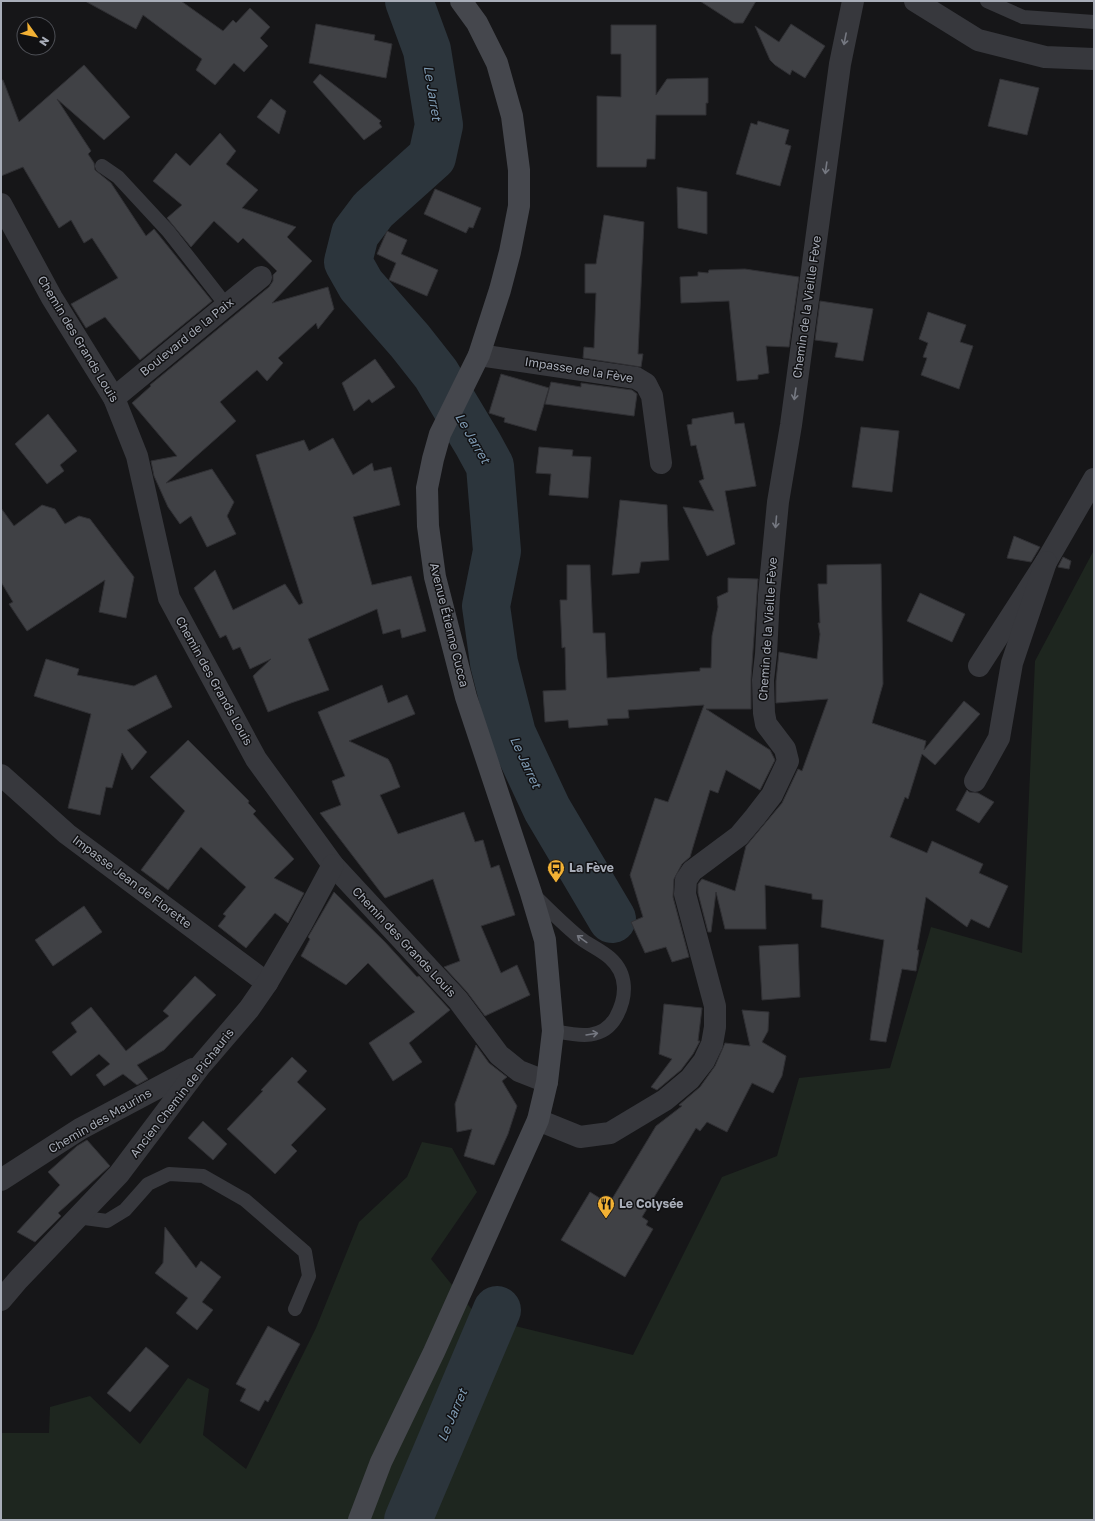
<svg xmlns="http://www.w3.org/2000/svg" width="1095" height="1521" viewBox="0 0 1095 1521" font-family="'Golos Text',sans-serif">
<rect width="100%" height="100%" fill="#161618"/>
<!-- green -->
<path fill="#1e261f" d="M1094 550V1520H1V1433H49L50 1407 90 1396 140 1444 188 1378 209 1389 203 1435 246 1469 316 1328 359 1222 407 1177 422 1142 452 1148 477 1192 431 1259 478 1317 633 1355 722 1177 777 1156 799 1078 890 1068 931 927 1022 953 1035 661Z"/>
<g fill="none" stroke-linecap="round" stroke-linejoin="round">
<!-- river -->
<g stroke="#2c353c" stroke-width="48">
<path d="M409 1 427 50 439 125 432 157 373 210 355 234 348 262 361 285 410 341 436 374 478 444 490 466 497 551 486 606 494 663 512 734 547 809 612 919"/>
<path d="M408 1520 497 1310"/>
</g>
</g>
<!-- building -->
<g fill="#404145" stroke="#303034">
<path d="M85 1H181L223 31 233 20 236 23 250 8 270 27 260 38 268 46 244 72 234 63 215 85 196 70 202 59 143 15 136 29Z"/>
<path d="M700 1H756L743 23H734Z"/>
<path d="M316 24 375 35 374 40 392 44 386 78 309 63Z"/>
<path d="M791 24 825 46 805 78 792 70 790 75 775 65 770 60 755 26 779 42Z"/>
<path d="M611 25H656V95L667 79 708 78V103H706V115H656L655 159H647L646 167H597V96L621 97V54H611Z"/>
<path d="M84 65 130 117 104 140 57 99 91 151 88 154 94 163 95 170 111 183 146 236 154 229 212 301 140 360 105 317 86 328 71 304 118 278 92 238 84 243 71 220 59 228 23 167 1 176V80H3L19 122Z"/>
<path d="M320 74 381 121 379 123 382 127 364 140 313 82Z"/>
<path d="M1000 79 1039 88 1027 135 988 126Z"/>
<path d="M271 99 286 111 279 134 257 117Z"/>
<path d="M758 121 789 130 785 144 791 146 780 186 736 174 751 123 757 125Z"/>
<path d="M220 133 236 151 226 164 258 190 242 208 296 227 287 237 312 261 272 303 328 287 334 309 318 329 316 323 278 358 283 363 267 381 257 370 220 402 236 421 166 483 212 469 234 502 227 516 236 534 207 547 191 516 180 524 168 507 154 476 151 461 177 456 132 403 151 386 150 385 269 287 273 281V275L277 271 243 238 238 243 214 221 191 247 167 218 182 205 153 181 176 153 190 166Z"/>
<path d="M677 187 707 192V234L678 228Z"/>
<path d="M435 189 481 208 473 228 469 227 466 233 424 214Z"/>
<path d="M604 215 644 222 638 354H643L641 367 583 358 584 347 594 348 596 293H585V264H596Z"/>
<path d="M387 231 407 240 401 254 438 270 427 296 389 280 396 263 377 254Z"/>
<path d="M745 269 799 277 789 347 766 346 769 373 758 375V379L737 381 729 301 681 303 680 277 698 276V272L708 273 709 270Z"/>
<path d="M820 301 873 309 863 361 835 357 838 343 815 340Z"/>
<path d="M928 312 966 325 960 342 973 346 959 389 921 375 927 358 923 357 928 343 919 339Z"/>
<path d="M375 359 395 387 372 403 369 399 354 411 342 383Z"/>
<path d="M501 374 549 388 536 431 504 422 505 418 489 413Z"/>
<path d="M551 382 581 387V383L632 390 637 394 634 416 545 404Z"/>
<path d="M733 412 735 424 744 423 756 486 725 491 735 544 707 556 683 507 714 511 699 481 704 479 696 445 691 446 687 425 692 424V419Z"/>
<path d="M48 414 77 451 60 465 64 471 47 484 15 444Z"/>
<path d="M861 427 899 431 892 492 852 487Z"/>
<path d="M333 438 353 475 372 463 374 471 391 467 400 505 353 517 372 585 411 576 426 631 402 638 400 629 383 634 377 609 308 639 329 690 291 703 268 712 253 676 271 659 250 669 240 647 233 650 226 635 220 638 194 588 215 570 233 610 285 584 299 605 303 603 256 455 304 440 309 451Z"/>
<path d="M539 447 573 450 572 456 591 457 588 498 549 495 551 474 536 473Z"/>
<path d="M620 500 667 505 669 560 641 562 639 573 612 575Z"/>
<path d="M42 505 55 509 65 524 79 516 90 519 134 577 126 618 99 612 105 580 27 631 9 604 13 602 1 582V508L14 526Z"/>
<path d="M1014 536 1040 547 1031 562 1007 558Z"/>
<path d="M1063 557 1071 561 1069 569 1058 567Z"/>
<path d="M881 564 883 684 872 723 926 741 924 750 964 701 980 714 935 765 922 754 908 799 905 797 890 837 927 853 932 841 983 864 979 873 1008 886 989 928 971 919 967 927 926 897 917 950H919L916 971 902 969 886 1042 870 1040 884 940 821 927 823 900 812 899V894L765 885 766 929H725L716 892 711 932H708L698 893V884L702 879 735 891 746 846 782 803 798 769 802 771 828 699 776 703V681L779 652 817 659 820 634 818 623H820L818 584H827V565Z"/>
<path d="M567 565H590L593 633H605L607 678 700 671V668H711L712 636 718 607 717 597 728 592V578L758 579 751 679V709H706L770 750 775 760 760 790 726 770 718 793 710 790 690 857 682 864 674 879 673 897 689 957 672 962 666 947 645 953 631 922 643 917 630 875 655 798 668 802 704 705 628 710 629 718 607 719 608 725 569 728 568 720 545 722 543 691 566 690 565 647 562 648 560 600H567Z"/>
<path d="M920 593 965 614 952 642 907 621Z"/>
<path d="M46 659 79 669 77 675 134 686 156 675 172 707 127 730 147 752 132 770 122 753 112 788 106 787 100 815 68 808 91 714 34 696Z"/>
<path d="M382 685 388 703 407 695 415 714 349 741 388 759 391 764 400 787 380 795 398 834 464 812 475 842 483 840 491 868 499 865 515 915 481 926 501 973 517 965 530 995 485 1016 467 992 444 967 460 961 433 879 385 898 320 813 341 805 332 781 345 776 318 712Z"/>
<path d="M188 740 249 801 248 803 256 811 253 814 294 859 274 878 304 893 290 919 288 923 275 913 246 948 218 926 226 916 223 914 246 887 201 847 168 890 141 870 185 811 150 777Z"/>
<path d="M967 790 969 792 978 793 994 802 979 823 956 810Z"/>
<path d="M334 892 385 942 417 977 419 976 450 1010 409 1043 422 1062 393 1081 369 1043 415 1012 368 963 346 985 301 956 310 939 308 937Z"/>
<path d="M84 906 102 932 53 966 35 940Z"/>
<path d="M798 944 800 997 762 1000 759 946Z"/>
<path d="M195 976 216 995 164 1050 137 1065 148 1079 137 1085 123 1074 104 1086 96 1075 110 1064 99 1054 71 1076 52 1052 77 1032 71 1023 91 1007 126 1051 169 1016 163 1011Z"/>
<path d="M664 1004 702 1008 698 1041H700L693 1054 681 1070 657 1090 651 1087 672 1059 659 1054Z"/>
<path d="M742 1010 769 1012 768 1031 762 1042 786 1056 782 1076 773 1093 752 1083 727 1132 707 1122 700 1131 696 1128 642 1217 648 1221 646 1225 653 1229 625 1277 561 1240 590 1192 609 1204 656 1126 682 1106 679 1105 700 1087 715 1066 725 1043 750 1046Z"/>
<path d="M476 1045 489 1063 507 1077 502 1081 517 1106 508 1134 494 1165 464 1156 472 1129 457 1132 455 1104Z"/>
<path d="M292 1057 307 1071 297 1082 326 1109 291 1145 297 1151 275 1174 227 1129 263 1091 261 1090Z"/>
<path d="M203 1121 227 1144 213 1160 188 1138Z"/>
<path d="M87 1140 110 1166 58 1213 61 1216 35 1242 17 1232 60 1185 48 1172 77 1146Z"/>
<path d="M165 1227 196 1268 201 1261 221 1277 202 1302 213 1310 197 1330 176 1313 188 1298 155 1273 163 1263Z"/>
<path d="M268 1326 300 1344 268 1402 265 1400 259 1411 240 1401 246 1389 236 1384Z"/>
<path d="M146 1347 169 1366 130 1412 107 1393Z"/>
</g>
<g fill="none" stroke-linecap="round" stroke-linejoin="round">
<!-- lane -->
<g stroke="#37383d" stroke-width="14">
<path d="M987 1 1023 17 1094 22"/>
<path d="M102 166 118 177 168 231 226 305"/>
<path d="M533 894C548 909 563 924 580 938 589 945 601 950 610 958 628 974 627 997 616 1017 602 1042 576 1035 553 1031"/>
<path d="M77 1217 107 1221 125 1210 148 1184 169 1174 203 1176 245 1200 305 1252 309 1276 295 1309"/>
</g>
<!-- street -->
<g stroke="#37383d" stroke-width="22">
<path d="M915 1 978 40 1045 57 1094 59"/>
<path d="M1 204 52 298 114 398 137 456 169 598 256 759 333 865 458 1000 499 1055 519 1071 547 1082"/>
<path d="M479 355 636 378 646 384 652 396 661 463"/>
<path d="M114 398 261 277"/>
<path d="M979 666 1046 562 1094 479"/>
<path d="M1 775 67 834 267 983"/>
<path d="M975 781 999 738 1012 663 1046 562"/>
<path d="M538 1120 580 1137 610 1133 665 1100 690 1079 704 1061 712 1044 715 1027V1006L685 894 686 880 692 871 739 836 755 817 772 795 788 761 785 749 766 724 764 713 763 680 766 654 769 595 778 502 791 425 840 64 853 1"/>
<path d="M1 1180 80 1129 193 1069"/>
<path d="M1 1300 18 1280 119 1174 201 1065 249 1009 267 983 301 925 333 865"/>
</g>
<!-- secondary -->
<path stroke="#45474d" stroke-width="22" d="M359 1520 381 1462 434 1352 538 1120 547 1082 553 1031 545 940 531 893 466 697 435 577 428 526 427 488 433 459 440 434 479 355 500 290 510 252 519 206V170L512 116 497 63 477 23 461 1"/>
</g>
<!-- one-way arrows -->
<defs><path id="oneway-shaft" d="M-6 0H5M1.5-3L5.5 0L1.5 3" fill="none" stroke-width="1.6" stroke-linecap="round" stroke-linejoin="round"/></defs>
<g stroke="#757881">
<use href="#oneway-shaft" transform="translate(845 39) rotate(101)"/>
<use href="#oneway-shaft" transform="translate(826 168) rotate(98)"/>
<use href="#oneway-shaft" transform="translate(795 394) rotate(98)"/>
<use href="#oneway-shaft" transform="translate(776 522) rotate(95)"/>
<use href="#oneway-shaft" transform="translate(582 939) rotate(-144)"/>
<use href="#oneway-shaft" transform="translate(592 1034) rotate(-9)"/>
</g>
<!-- icons -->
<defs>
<g id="bus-pin" transform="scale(0.9)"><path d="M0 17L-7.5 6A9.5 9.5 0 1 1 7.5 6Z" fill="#f2b134" stroke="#111113"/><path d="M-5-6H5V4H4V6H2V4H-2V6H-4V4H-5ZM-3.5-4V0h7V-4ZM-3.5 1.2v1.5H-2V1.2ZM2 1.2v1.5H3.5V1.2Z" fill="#111"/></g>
<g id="restaurant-pin" transform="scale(0.9)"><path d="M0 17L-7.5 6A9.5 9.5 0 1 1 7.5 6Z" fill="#f2b134" stroke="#111113"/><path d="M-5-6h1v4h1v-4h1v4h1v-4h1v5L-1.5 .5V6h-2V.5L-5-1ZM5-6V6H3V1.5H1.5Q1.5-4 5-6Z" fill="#111"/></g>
</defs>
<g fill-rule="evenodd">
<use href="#bus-pin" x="556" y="868"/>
<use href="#restaurant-pin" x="606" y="1204"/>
</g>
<g text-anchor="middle" stroke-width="3" stroke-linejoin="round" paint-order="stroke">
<!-- street labels -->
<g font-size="12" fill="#a8adb8" stroke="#111113">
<text transform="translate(807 307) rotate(-82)" y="4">Chemin de la Vieille Fève</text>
<text transform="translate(187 337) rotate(-39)" y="4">Boulevard de la Paix</text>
<text transform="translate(78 339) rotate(59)" y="4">Chemin des Grands Louis</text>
<text transform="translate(579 370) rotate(9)" y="4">Impasse de la Fève</text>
<text transform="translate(449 625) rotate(76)" y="4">Avenue Étienne Cucca</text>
<text transform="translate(768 629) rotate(-86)" y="4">Chemin de la Vieille Fève</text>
<text transform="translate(214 681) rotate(61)" y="4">Chemin des Grands Louis</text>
<text transform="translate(132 882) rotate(37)" y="4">Impasse Jean de Florette</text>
<text transform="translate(404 942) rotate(47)" y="4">Chemin des Grands Louis</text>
<text transform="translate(182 1093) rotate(-52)" y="4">Ancien Chemin de Pichauris</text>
<text transform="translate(100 1121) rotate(-30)" y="4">Chemin des Maurins</text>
</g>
<!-- poi labels -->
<g font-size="12" font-weight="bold" fill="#a8adb8" stroke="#111113" text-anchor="start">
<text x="569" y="872">La Fève</text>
<text x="619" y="1208">Le Colysée</text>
</g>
<!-- water labels -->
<g font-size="13" font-style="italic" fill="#7f9bb3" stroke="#111113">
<text transform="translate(433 93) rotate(81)" y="5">Le Jarret</text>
<text transform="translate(473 438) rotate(60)" y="5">Le Jarret</text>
<text transform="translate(526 762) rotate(65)" y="5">Le Jarret</text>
<text transform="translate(452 1415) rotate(-67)" y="5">Le Jarret</text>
</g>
</g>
<!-- border -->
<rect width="1095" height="1521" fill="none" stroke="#a8adb8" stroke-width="4"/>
<!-- north arrow -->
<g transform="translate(36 36) rotate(123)"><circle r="19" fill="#111113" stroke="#4d4f55"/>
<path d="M0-3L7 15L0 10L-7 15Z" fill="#f2b134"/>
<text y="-6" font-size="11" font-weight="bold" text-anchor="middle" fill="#a8adb8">N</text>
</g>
</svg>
